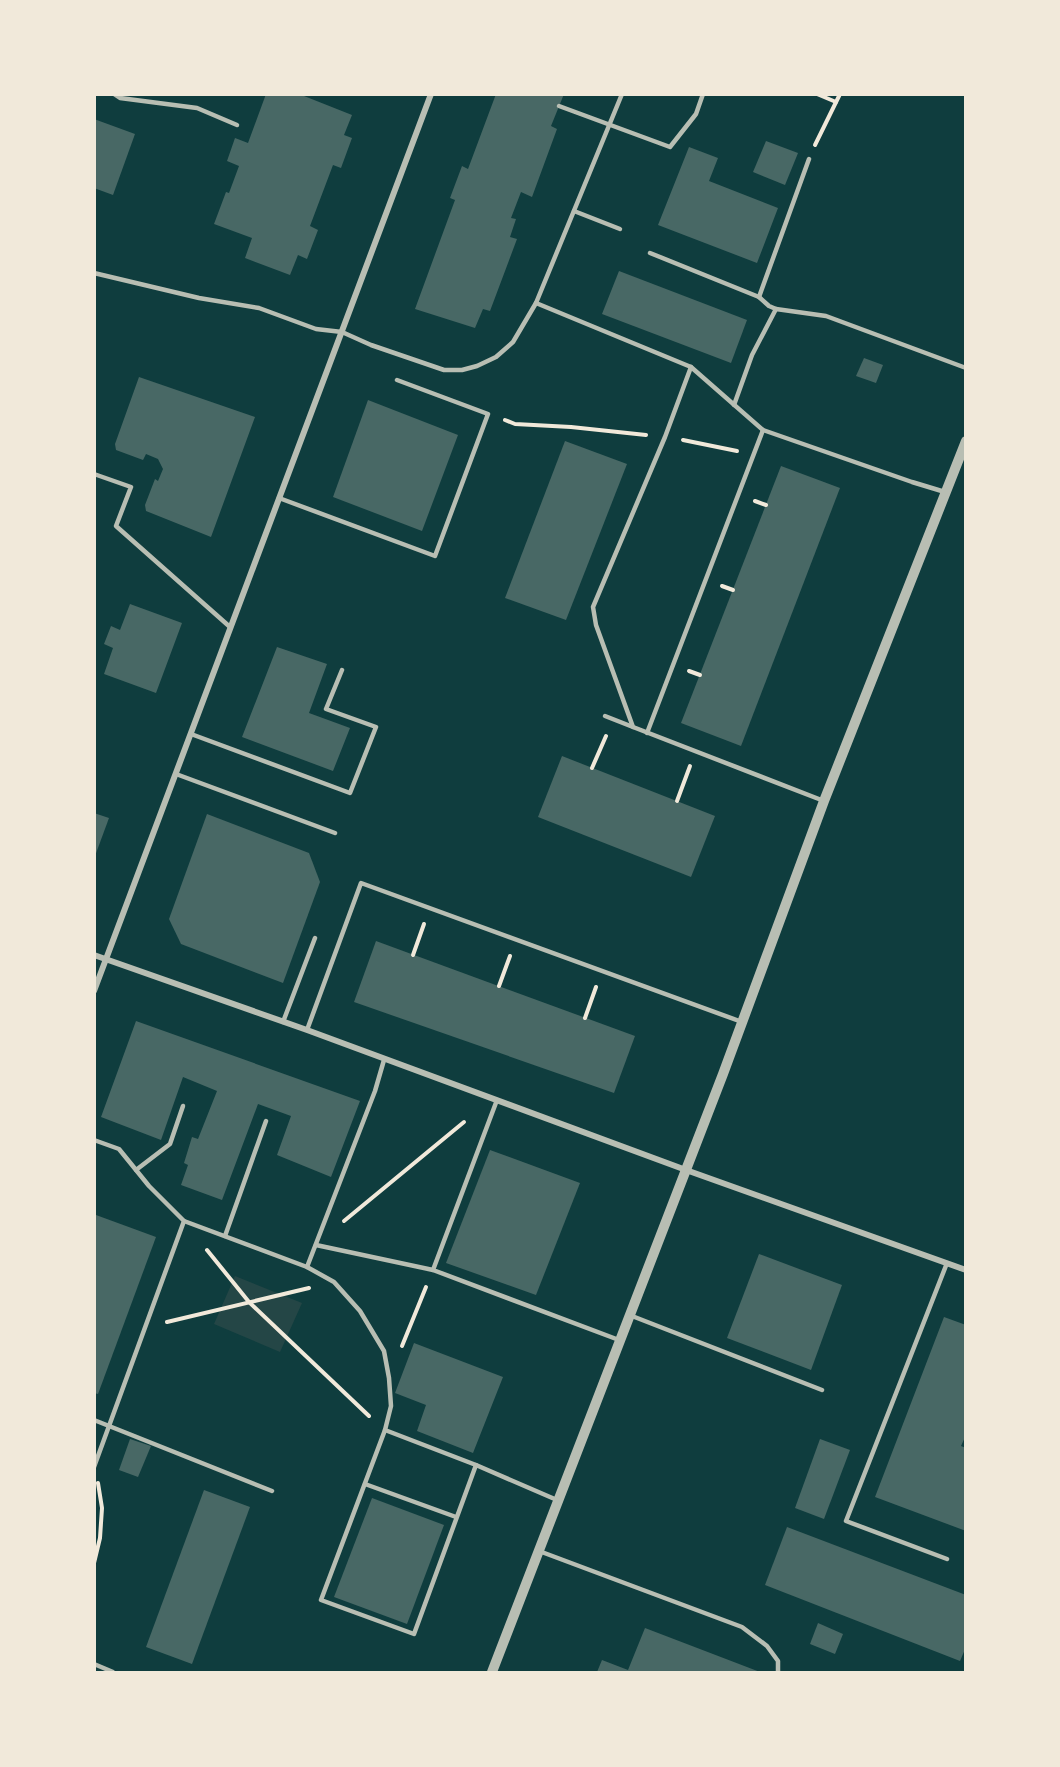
<svg xmlns="http://www.w3.org/2000/svg" width="1060" height="1767" viewBox="0 0 1060 1767" font-family="'Work Sans',sans-serif">
<rect width="100%" height="100%" fill="#0f3d3e"/>
<!-- green -->
<path fill="#244646" d="M235 1276 302 1303 280 1352 214 1324Z"/>
<!-- building -->
<g fill="#486865">
<path d="M266 94H299L352 115 344 135 352 138 341 168 333 165 310 226 318 230 307 259 298 255 290 275 245 258 252 238 214 224 226 192 229 193 239 166 227 161 235 138 248 143Z"/>
<path d="M496 94H564L551 126 557 129 532 197 521 192 511 218 516 219 510 237 517 239 490 311 483 309 475 328 415 309 455 200 450 198 462 166 468 169Z"/>
<path d="M94 119 135 134 113 195 94 188Z"/>
<path d="M766 141 798 153 785 185 753 172Z"/>
<path d="M689 147 718 158 709 181 778 208 757 263 658 225Z"/>
<path d="M619 271 747 320 731 363 602 314Z"/>
<path d="M864 358 883 365 876 383 856 376Z"/>
<path d="M139 377 255 417 211 537 146 511 145 505 155 479 158 481 163 469 158 459 146 454 143 460 116 450 115 444Z"/>
<path d="M368 400 458 435 422 531 333 497Z"/>
<path d="M565 441 627 464 566 620 505 598Z"/>
<path d="M781 466 840 488 741 746 681 723Z"/>
<path d="M130 604 182 623 156 693 104 674 113 648 104 644 111 626 120 630Z"/>
<path d="M277 647 327 664 309 713 350 728 333 771 242 737Z"/>
<path d="M562 756 715 816 691 877 538 817Z"/>
<path d="M94 813 109 818 95 856H94Z"/>
<path d="M207 814 309 853 320 882 283 983 181 944 169 919Z"/>
<path d="M376 941 635 1036 614 1093 354 1002Z"/>
<path d="M136 1021 360 1101 331 1177 277 1155 291 1116 258 1104 222 1200 181 1185 188 1165 184 1163 192 1137 198 1139 217 1091 183 1077 161 1140 101 1117Z"/>
<path d="M490 1150 580 1183 536 1295 446 1263Z"/>
<path d="M96 1215 156 1237 98 1394 94 1393V1219Z"/>
<path d="M759 1254 842 1285 811 1370 727 1338Z"/>
<path d="M944 1317 966 1325V1435L961 1446 966 1448V1531L875 1497Z"/>
<path d="M414 1343 503 1377 473 1453 417 1431 426 1405 395 1393Z"/>
<path d="M130 1439 151 1446 138 1477 119 1470Z"/>
<path d="M820 1439 850 1450 824 1519 795 1508Z"/>
<path d="M204 1490 250 1507 192 1664 146 1647Z"/>
<path d="M372 1498 444 1525 407 1624 334 1597Z"/>
<path d="M787 1527 966 1595V1647L960 1661 765 1585Z"/>
<path d="M818 1623 843 1634 835 1654 810 1644Z"/>
<path d="M645 1628 760 1672H597L602 1660 628 1670Z"/>
</g>
<g fill="none" stroke-linecap="round" stroke-linejoin="round">
<!-- path -->
<g stroke="#f1e9da" stroke-width="4">
<path d="M817 94 836 102"/>
<path d="M815 145 840 94"/>
<path d="M505 420 515 424 571 427 646 435"/>
<path d="M683 440 737 451"/>
<path d="M755 501 766 505"/>
<path d="M722 586 733 590"/>
<path d="M689 671 700 675"/>
<path d="M592 768 606 736"/>
<path d="M677 801 690 766"/>
<path d="M413 955 424 924"/>
<path d="M499 986 510 956"/>
<path d="M585 1018 596 987"/>
<path d="M344 1221 464 1122"/>
<path d="M207 1250 249 1302 369 1416"/>
<path d="M167 1322 309 1288"/>
<path d="M402 1346 426 1287"/>
<path d="M94 1563 100 1538 102 1508 98 1483"/>
</g>
<!-- service -->
<g stroke="#b8beb3" stroke-width="4.5">
<path d="M114 94 120 98 197 108 237 125"/>
<path d="M559 106 670 147 696 114 703 94"/>
<path d="M574 211 620 229"/>
<path d="M650 253 759 297 769 306 776 309 826 316 966 368"/>
<path d="M94 273 199 298 259 308 316 329 342 332 371 345 444 370H462L477 366 496 357 513 342 536 303 622 94"/>
<path d="M759 297 809 159"/>
<path d="M536 303 691 367 665 437 593 607 596 625 633 727 824 801"/>
<path d="M691 367 763 430 912 482 945 492"/>
<path d="M734 405 752 355 776 309"/>
<path d="M94 474 131 487 116 526 230 627"/>
<path d="M279 498 435 556 488 414 397 380"/>
<path d="M605 716 633 727"/>
<path d="M647 733 763 430"/>
<path d="M191 734 350 793 376 727 326 709 342 670"/>
<path d="M176 774 335 833"/>
<path d="M283 1022 315 938"/>
<path d="M307 1030 361 883 742 1022"/>
<path d="M497 1100 433 1270 619 1340"/>
<path d="M94 1140 119 1149 149 1186 184 1221 94 1467"/>
<path d="M136 1170 170 1144 183 1106"/>
<path d="M184 1221 307 1267 334 1282 360 1311 384 1351 389 1378 391 1406 385 1430 476 1465"/>
<path d="M225 1236 266 1121"/>
<path d="M316 1245 433 1270"/>
<path d="M307 1267 375 1091 384 1060"/>
<path d="M632 1316 822 1390"/>
<path d="M94 1420 272 1491"/>
<path d="M385 1430 321 1600 414 1634 476 1465 557 1500"/>
<path d="M365 1484 456 1517"/>
<path d="M539 1551 742 1627 767 1646 778 1661V1672"/>
<path d="M947 1559 846 1521 947 1263"/>
<path d="M94 1664 113 1672"/>
</g>
<!-- minor -->
<g stroke="#b8beb3" stroke-width="6">
<path d="M94 955 307 1030 686 1170 966 1270"/>
<path d="M94 991 431 94"/>
</g>
<!-- tertiary -->
<path stroke="#b8beb3" stroke-width="10" d="M492 1672 723 1074 824 801 966 441"/>
</g>
<!-- border -->
<rect width="1060" height="1767" fill="none" stroke="#f1e9da" stroke-width="192"/>
</svg>
